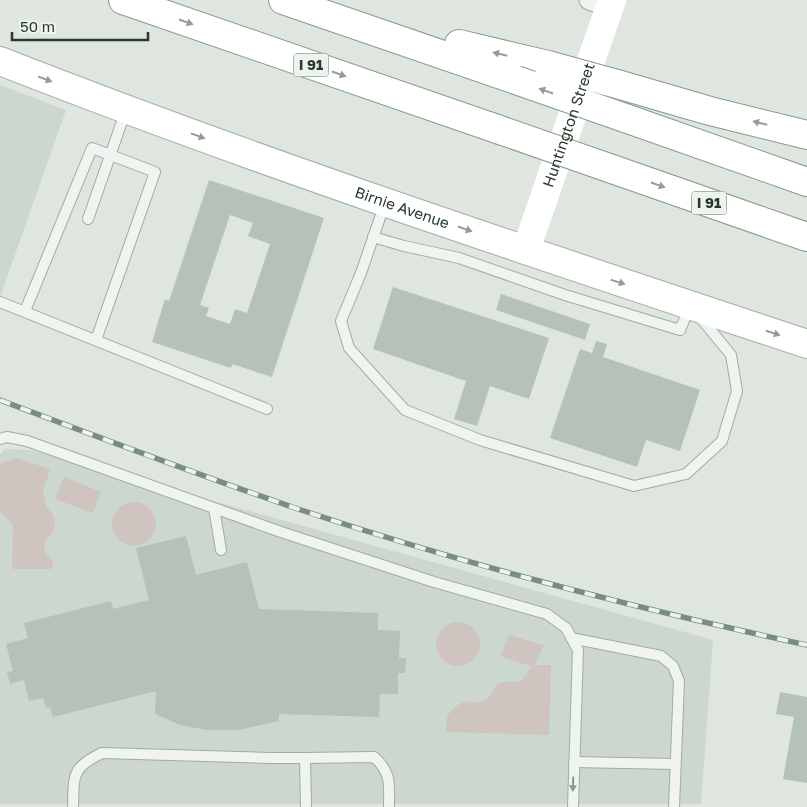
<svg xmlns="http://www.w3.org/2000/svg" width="807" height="807" viewBox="0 0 807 807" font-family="'Golos Text',sans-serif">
<rect width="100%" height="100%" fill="#dee6df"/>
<!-- built -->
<g fill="#ccd7cd">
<path d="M0 85 66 110 0 297Z"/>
<path d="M5 449 30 450 713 640 701 804H0V455Z"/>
</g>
<!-- green -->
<g fill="#cfc4bf">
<path d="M17 458 50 469 43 492 46 506 54 516 55 522 54 530 45 541 44 551 53 562 52 569H12L13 525 0 511V466L4 462Z"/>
<path d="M64 477 101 492 93 513 55 499Z"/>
<circle cx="134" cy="524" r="22"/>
<circle cx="458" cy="644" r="22"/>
<path d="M509 635 544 645 535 664 530 666 500 656Z"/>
<path d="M534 665H551L549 735 446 732 447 716C467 690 473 710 488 698 492 695 494 689 497 684L503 682H520C526 677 528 669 534 665Z"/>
</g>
<!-- building -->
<g fill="#b5c2b7" fill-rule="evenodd">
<path d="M209 180 324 218 272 377 232 364 231 368 152 342 165 299 169 301ZM230 215 253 223 248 236 270 244 247 313 235 309 230 324 206 316 209 308 200 305Z"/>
<path d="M393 287 549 338 529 399 490 386 477 426 454 419 466 381 373 349Z"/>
<path d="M501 294 590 324 585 340 496 310Z"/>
<path d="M596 341 607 344 603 357 700 390 680 451 646 440 637 467 550 438 580 349 592 353Z"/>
<path d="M186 536 196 575 247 562 259 609 378 613V630L400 631 399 658H406L405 673H398V694H380L379 717 279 714V721L238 730H207L180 725 155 714 156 691 53 717 50 707 46 708 43 698 29 701 24 680 10 684 7 672 13 671 6 644 28 638 24 623 111 601 113 609 149 600 136 548Z"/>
<path d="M780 692 807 697V783L783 779 794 717 776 714Z"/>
</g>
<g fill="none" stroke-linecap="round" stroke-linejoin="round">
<!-- lane casing -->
<g stroke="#a0aca2" stroke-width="12">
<g id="lane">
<path d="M385 203 361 273 341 321 349 348 405 410 480 440 634 486 686 474 722 441 737 391 731 355 699 316"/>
<path d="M88 219 126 110"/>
<path d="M373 237 404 246 459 258 565 295 680 330 690 306"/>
<path d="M0 302 267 409"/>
<path d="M25 311 92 148 155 172 96 340"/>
<path d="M0 439 7 437 27 441 281 532 434 582 547 614 566 628 578 650 573 807"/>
<path d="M214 508 221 550"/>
<path d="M571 638 661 656 673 666 679 681 674 807"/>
<path d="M574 762 675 764"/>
<path d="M73 807C74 775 71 768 102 753L270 758H305"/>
<path d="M306 807 305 758 374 757C392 773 389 785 389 807"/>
</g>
</g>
<!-- street casing -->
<g stroke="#a0aca2" stroke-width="21">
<path id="street" d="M589 0 610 7"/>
</g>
<!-- primary casing -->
<g stroke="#9eb0a0" stroke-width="30">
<g id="primary">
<path id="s2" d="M0 61C265 165 536 254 807 344"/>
</g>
</g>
<!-- highway casing -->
<g stroke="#869b89" stroke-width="30">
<g id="highway">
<path d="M123 0 500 130"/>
<path d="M283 0 516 80"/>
<path d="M459 44 548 65"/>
<path d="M617 84 710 111 807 135"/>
<path d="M625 118 807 182"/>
<path d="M612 169 807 237"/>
</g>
</g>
<!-- lane -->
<use href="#lane" stroke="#f0f4f1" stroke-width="10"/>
<!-- street -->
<use href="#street" stroke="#f0f4f1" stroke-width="19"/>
<!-- secondary -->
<path stroke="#fff" stroke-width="28" id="s1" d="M526 250 612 0"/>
<!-- primary -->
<use href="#primary" stroke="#fff" stroke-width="28"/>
<!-- highway -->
<use href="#highway" stroke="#fff" stroke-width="28"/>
<!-- rail casing -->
<g stroke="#798e7c" stroke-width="5.5">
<path id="rail" d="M0 400C98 437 196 474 295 508 462 564 634 608 807 645"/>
</g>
<!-- rail -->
<use href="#rail" stroke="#edf4ed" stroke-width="4" stroke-dasharray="11" stroke-linecap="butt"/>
<!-- highway-bridge casing -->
<g stroke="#869b89" stroke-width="30" stroke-linecap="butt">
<g id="highway-bridge">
<path d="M548 65 617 84"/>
<path d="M516 80 625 118"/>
<path d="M500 130 612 169"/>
</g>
</g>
<!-- highway-bridge -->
<use href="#highway-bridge" stroke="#fff" stroke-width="28"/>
</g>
<!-- one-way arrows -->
<defs><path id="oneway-solid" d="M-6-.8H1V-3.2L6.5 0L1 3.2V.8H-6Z" transform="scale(1.25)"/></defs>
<g fill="#949d95">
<use href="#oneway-solid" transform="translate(186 22) rotate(19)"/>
<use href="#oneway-solid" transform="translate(500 54) rotate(-167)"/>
<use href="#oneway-solid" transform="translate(339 74) rotate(19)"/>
<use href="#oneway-solid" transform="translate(45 79) rotate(21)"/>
<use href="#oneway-solid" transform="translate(546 91) rotate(-161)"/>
<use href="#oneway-solid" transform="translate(760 123) rotate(-166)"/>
<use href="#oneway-solid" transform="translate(198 136) rotate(20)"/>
<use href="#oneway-solid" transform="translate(658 185) rotate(19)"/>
<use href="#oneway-solid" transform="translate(465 229) rotate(19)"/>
<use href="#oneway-solid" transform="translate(618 282) rotate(18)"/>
<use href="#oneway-solid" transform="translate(773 333) rotate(18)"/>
</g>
<use fill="#8c988e" href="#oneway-solid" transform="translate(573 784) rotate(92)"/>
<g text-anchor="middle" stroke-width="4" stroke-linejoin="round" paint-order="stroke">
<!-- shield labels -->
<g fill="#edf4ed" stroke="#637265" stroke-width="1">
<rect x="293.5" y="53.5" width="35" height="23" rx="4"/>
<rect x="691.5" y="191.5" width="35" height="23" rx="4"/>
</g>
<g font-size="14" font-weight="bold" fill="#283b2b">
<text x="311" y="70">I 91</text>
<text x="709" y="208">I 91</text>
</g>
<!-- street labels -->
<g font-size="15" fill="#283b2b" stroke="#edf4ed">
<text dy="5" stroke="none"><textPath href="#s1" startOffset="132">Huntington Street</textPath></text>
<text dy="5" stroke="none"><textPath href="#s2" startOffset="428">Birnie Avenue</textPath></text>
</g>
</g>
<!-- scale -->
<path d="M12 32v8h136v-8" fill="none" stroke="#283b2b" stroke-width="2.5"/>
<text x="20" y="32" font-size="15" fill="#283b2b" stroke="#edf4ed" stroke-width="4" paint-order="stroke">50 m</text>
</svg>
